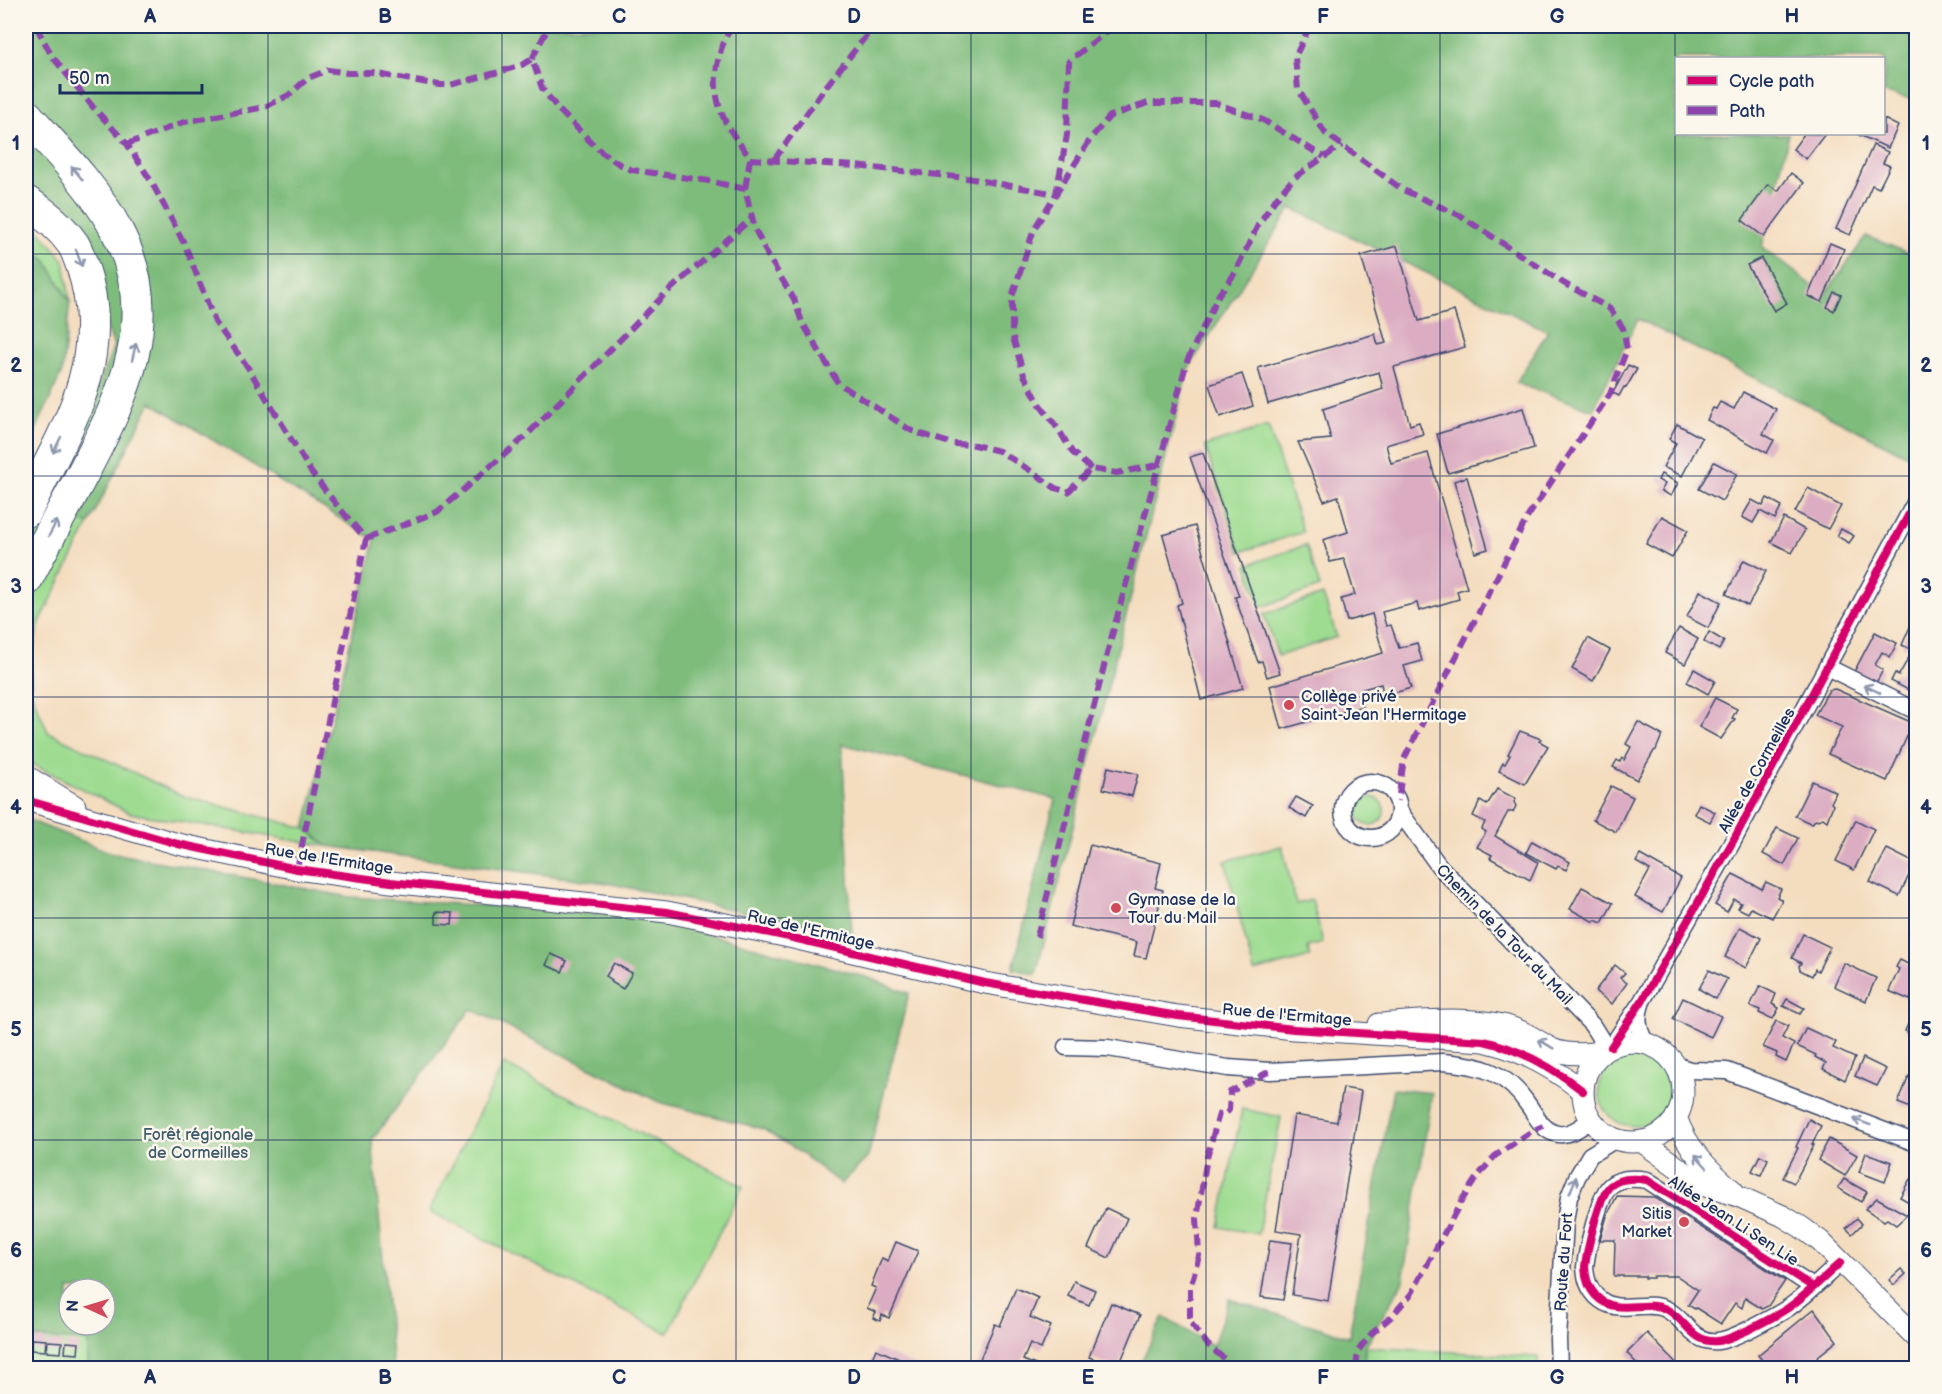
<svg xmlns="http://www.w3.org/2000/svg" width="1942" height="1394" viewBox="0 0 1942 1394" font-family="'Balsamiq Sans',sans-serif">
<rect width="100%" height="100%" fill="#fbf7ec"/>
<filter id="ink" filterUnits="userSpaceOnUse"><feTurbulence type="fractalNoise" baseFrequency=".0167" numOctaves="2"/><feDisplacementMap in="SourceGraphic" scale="12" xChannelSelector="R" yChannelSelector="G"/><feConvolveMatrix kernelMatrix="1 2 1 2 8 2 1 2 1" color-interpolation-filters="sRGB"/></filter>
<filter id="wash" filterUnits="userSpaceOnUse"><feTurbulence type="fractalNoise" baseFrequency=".008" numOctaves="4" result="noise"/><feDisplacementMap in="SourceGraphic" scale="24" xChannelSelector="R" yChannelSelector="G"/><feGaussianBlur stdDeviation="1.35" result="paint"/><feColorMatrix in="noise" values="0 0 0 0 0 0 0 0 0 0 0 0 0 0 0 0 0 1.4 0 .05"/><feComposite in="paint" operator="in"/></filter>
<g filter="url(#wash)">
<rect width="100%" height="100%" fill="#f4ddbf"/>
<!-- green -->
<g fill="#9edc91" stroke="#5c8678" stroke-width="1.5">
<path d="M26 218 38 229 64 260 70 302 46 260 26 248Z"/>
<path d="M1268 426 1303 532 1240 552 1205 446Z"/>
<path d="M48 510 89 524 39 624 31 658V692L48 732 183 796 305 828 327 846 130 813 26 761V550Z"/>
<path d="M1306 545 1320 587 1261 607 1247 565Z"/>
<path d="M1323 595 1337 637 1278 656 1264 614Z"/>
<circle cx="1370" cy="811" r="14"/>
<path d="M1282 846 1296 904 1312 900 1323 943 1308 947 1310 957 1254 972 1225 861Z"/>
<circle cx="1634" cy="1091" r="35"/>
<path d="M504 1064 743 1186 668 1333 429 1211Z"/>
<path d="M1242 1109 1281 1117 1258 1234 1219 1227Z"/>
<path d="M26 1337 88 1341V1368H26Z"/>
<path d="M1365 1347 1538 1357V1368H1364Z"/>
</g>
<!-- forest -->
<g fill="#7ebc7b" stroke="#4c766c" stroke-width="1.5" fill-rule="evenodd">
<path d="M26 26H1916V100L1884 93V58H1676V134H1789L1762 247 1825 295 1866 236 1916 256V460L1638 319 1593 410 1516 383 1548 331 1291 208 1188 369 1036 974 1013 969 1055 799 842 744 852 935 607 883 327 846 305 828 375 540 151 402 89 524 48 510 114 346 68 223 26 189Z"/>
<path d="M26 248 46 260 70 302 62 372 30 443 26 430Z"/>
<path d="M26 819 112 853 350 897 641 916 866 977 909 993 868 1157 841 1184 799 1152 763 1129 659 1102 471 1009 372 1140 393 1368H88V1341L26 1337ZM69 1289H105V1325H69Z"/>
<path d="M1393 1089 1432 1093 1403 1281 1365 1347 1364 1368H1138L1163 1317 1213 1346 1229 1299 1349 1337Z"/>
</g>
<g id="blocks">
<!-- building -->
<g fill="#dcadc2">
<path d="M1884 119 1898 126 1888 148 1857 134H1884Z"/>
<path d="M1804 134H1825L1806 159 1793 149Z"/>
<path d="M1873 145 1888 152 1883 163 1890 166 1879 188 1872 185 1850 235 1836 229Z"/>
<path d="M1791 173 1804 183 1764 237 1742 220 1768 184 1778 191Z"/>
<path d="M1830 243 1844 249 1822 302 1808 296Z"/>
<path d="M1397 246 1419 321 1454 311 1465 347 1394 367 1410 425 1419 422 1423 434 1386 445 1391 463 1428 453 1467 588 1457 591 1459 599 1419 611 1417 603 1382 612 1386 626 1391 625 1399 648 1417 643 1422 661 1404 666 1411 688 1384 696 1381 684 1359 690 1363 706 1282 729 1270 686 1383 653 1372 614 1347 621 1341 599 1355 595 1344 559 1330 562 1323 540 1348 532 1338 496 1324 501 1298 442 1331 439 1323 409 1383 389 1379 372 1268 404 1258 368 1375 334 1378 345 1386 343 1361 256Z"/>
<path d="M1761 258 1787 303 1774 311 1747 265Z"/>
<path d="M1834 292 1841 295 1834 311 1827 307Z"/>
<path d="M1628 365 1637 369 1626 388 1624 387 1619 396 1613 393Z"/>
<path d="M1242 374 1253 406 1220 417 1209 385Z"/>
<path d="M1743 392 1776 409 1763 434 1774 440 1767 453 1707 420 1713 408 1716 409 1720 402 1734 409Z"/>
<path d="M1523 408 1534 448 1448 473 1437 434Z"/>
<path d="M1677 424 1702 438 1682 476 1663 467 1676 443 1669 439Z"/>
<path d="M1203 453 1280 673 1267 677 1262 661 1258 662 1235 597 1239 596 1190 457Z"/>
<path d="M1714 462 1737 474 1722 501 1699 489Z"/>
<path d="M1661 474 1678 483 1671 496 1661 491 1665 484 1658 480Z"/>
<path d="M1467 477 1488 549 1475 553 1454 481Z"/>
<path d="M1808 488 1841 506 1828 529 1795 512Z"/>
<path d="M1767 498 1782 506 1775 519 1760 511 1753 523 1742 517 1752 500 1763 506Z"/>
<path d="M1662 516 1688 530 1672 558 1646 544Z"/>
<path d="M1784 518 1805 530 1792 553 1771 542Z"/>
<path d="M1195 526 1243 688 1201 700 1177 605 1182 603 1163 535Z"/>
<path d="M1841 529 1854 536 1849 543 1837 536Z"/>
<path d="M1744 560 1766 571 1748 606 1726 594Z"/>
<path d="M1700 591 1721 602 1708 628 1687 617Z"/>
<path d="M1916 613V694L1891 681 1895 673 1899 675 1913 650 1902 645Z"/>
<path d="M1679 628 1698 639 1685 664 1665 653Z"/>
<path d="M1709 632 1724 641 1719 650 1704 642Z"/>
<path d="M1875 632 1897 643 1890 657 1882 652 1875 665 1883 670 1876 683 1854 672Z"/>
<path d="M1588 638 1610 650 1593 681 1572 669Z"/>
<path d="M1694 669 1715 681 1708 694 1687 682Z"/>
<path d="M1835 689 1913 723 1887 781 1828 754 1842 727 1815 715 1829 690Z"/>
<path d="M1715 698 1737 709 1732 718 1735 719 1721 739 1699 727Z"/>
<path d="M1638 722 1662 735 1656 750 1654 751 1637 780 1613 767 1617 760 1620 762 1622 758 1624 760 1631 747 1626 744Z"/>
<path d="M1520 731 1541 739 1539 741 1548 746 1525 784 1499 771 1503 763 1505 764 1510 755 1508 754Z"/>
<path d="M1108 767 1138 774 1132 796 1103 789Z"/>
<path d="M1812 781 1836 792 1831 803 1833 805 1827 821 1823 818 1814 821 1812 824 1795 816Z"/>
<path d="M1611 786 1633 797 1616 832 1593 820Z"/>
<path d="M1497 789 1516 799 1514 802 1516 806 1513 812H1508L1495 836 1538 862 1530 880 1490 858 1492 855 1477 847 1486 832 1482 829 1485 822 1473 816 1480 801 1487 805Z"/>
<path d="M1296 797 1313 806 1306 818 1289 808Z"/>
<path d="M1699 804 1715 812 1710 822 1694 814Z"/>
<path d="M1856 820 1874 829 1854 870 1836 861Z"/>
<path d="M1777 828 1798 838 1784 865 1763 854Z"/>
<path d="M1532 841 1570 862 1566 870 1558 866 1556 869 1526 853Z"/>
<path d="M1090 845 1161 863 1155 888 1163 890 1146 958 1134 956 1137 942 1070 926Z"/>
<path d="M1887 849 1915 863 1899 896 1870 882Z"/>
<path d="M1640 855 1681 878 1663 912 1635 897 1650 870 1636 862Z"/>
<path d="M1733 874 1762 889 1766 882 1781 889 1777 897 1782 900 1772 918 1751 908 1748 913 1738 908 1741 903 1734 899 1727 912 1715 905Z"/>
<path d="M1582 887 1613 903 1602 923 1595 920 1594 922 1570 909Z"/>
<path d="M436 912 453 913 452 925 436 924Z"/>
<path d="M1740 927 1761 938 1746 968 1725 957Z"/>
<path d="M1803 934 1830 947 1818 971 1815 969 1812 976 1800 970 1799 966 1801 963 1792 958Z"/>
<path d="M551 954 567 961 562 972 546 965Z"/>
<path d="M1900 960 1914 967 1910 974 1916 977V987L1910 1000 1889 991 1899 969 1896 967Z"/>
<path d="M614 963 632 973 623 989 611 982 612 980 606 976Z"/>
<path d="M1844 963 1876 978 1866 1001 1834 986Z"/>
<path d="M1615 965 1625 973 1620 978 1627 983 1612 1004 1595 991Z"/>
<path d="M1709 970 1727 979 1716 999 1699 989Z"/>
<path d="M1760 986 1776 994 1772 1004 1779 1008 1773 1019 1759 1013 1760 1010 1750 1006Z"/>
<path d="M1683 998 1721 1016 1711 1037 1673 1019Z"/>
<path d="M1787 999 1804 1008 1800 1014 1783 1006Z"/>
<path d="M1916 1007V1036L1905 1031Z"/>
<path d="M1776 1021 1788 1026 1782 1038 1794 1044 1786 1062 1776 1057 1777 1053 1763 1047Z"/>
<path d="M1806 1028 1836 1042 1833 1048 1855 1058 1845 1080 1823 1069 1826 1063 1815 1057 1816 1055 1797 1046Z"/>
<path d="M1863 1058 1886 1069 1877 1086 1855 1076Z"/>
<path d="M1909 1076 1916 1079V1110L1898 1103Z"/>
<path d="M1343 1088 1361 1091 1328 1301 1292 1295 1301 1234 1276 1230 1294 1115 1337 1122Z"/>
<path d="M1809 1119 1821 1126 1812 1144 1814 1145 1794 1183 1783 1178 1798 1148 1796 1147Z"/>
<path d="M1829 1139 1857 1155 1845 1176 1818 1160Z"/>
<path d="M1866 1153 1892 1162 1885 1182 1859 1172Z"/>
<path d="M1760 1155 1768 1159 1761 1175 1752 1171Z"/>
<path d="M1844 1179 1867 1192 1861 1202 1838 1188Z"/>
<path d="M1910 1179 1916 1183V1206L1900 1197Z"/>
<path d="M1617 1196 1654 1197 1785 1281 1768 1306 1762 1309 1745 1298 1742 1308 1735 1303 1721 1324 1696 1308 1695 1309 1688 1305 1698 1290 1677 1276H1653V1278H1645V1276H1614L1615 1240H1600L1607 1216Z"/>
<path d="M1877 1198 1907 1215 1896 1225 1887 1219 1884 1221 1865 1209Z"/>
<path d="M1106 1208 1127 1218 1109 1258 1088 1248Z"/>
<path d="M1857 1218 1862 1224 1852 1234 1846 1228Z"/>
<path d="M1270 1240 1292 1243 1283 1300 1261 1297Z"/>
<path d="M896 1242 918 1251 889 1318 882 1315 880 1321 873 1318 876 1312 867 1308 876 1288 871 1286 882 1258 888 1261Z"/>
<path d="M1901 1269 1906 1274 1894 1285 1889 1280Z"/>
<path d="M1074 1281 1095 1290 1089 1305 1068 1296Z"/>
<path d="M1016 1288 1038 1298 1030 1317 1051 1326 1041 1349 1030 1344 1023 1360 1043 1368H976L995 1324 1000 1326Z"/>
<path d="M1111 1303 1140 1315 1118 1368 1089 1357Z"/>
<path d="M1814 1309 1837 1341 1817 1357 1819 1360 1812 1368H1768L1758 1355Z"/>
<path d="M1647 1333 1681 1368H1641L1627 1353Z"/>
<path d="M32 1339 46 1340 45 1351 31 1350Z"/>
<path d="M48 1341 62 1342 61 1353 47 1352Z"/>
<path d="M66 1342 79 1343 78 1354 65 1353Z"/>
<path d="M876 1349 920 1368H868Z"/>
</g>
</g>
</g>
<g filter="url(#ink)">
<use href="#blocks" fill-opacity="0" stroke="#3c496d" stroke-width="1.5"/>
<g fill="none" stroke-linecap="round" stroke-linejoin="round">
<!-- minor casing -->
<g stroke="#3c496d" stroke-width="19">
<g id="minor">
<path d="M1827 667 1916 711"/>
<circle cx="1371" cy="810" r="28"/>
<path d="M1400 812 1439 866 1592 1025 1607 1049"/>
<path d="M1641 1004C1636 1019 1638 1032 1647 1044"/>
<path d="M1066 1047 1108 1048 1228 1068 1270 1071 1443 1062C1481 1065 1507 1072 1529 1106 1536 1116 1542 1129 1554 1133 1567 1138 1581 1127 1591 1120"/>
<path d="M1611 1047 1642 1001 1733 841 1916 501"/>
<path d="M1675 1065 1690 1070 1727 1071 1916 1143"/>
<path d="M1813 1287 1647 1180C1635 1178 1620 1177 1610 1186 1599 1196 1587 1250 1585 1267 1586 1279 1588 1287 1596 1296 1616 1317 1644 1299 1666 1309 1686 1319 1692 1344 1718 1341 1728 1340 1739 1334 1748 1330 1762 1323 1776 1316 1788 1308 1807 1295 1823 1278 1840 1263"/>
<path d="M1559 1368 1558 1339 1565 1222 1569 1197 1577 1177 1590 1155 1616 1139"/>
</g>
</g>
<!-- tertiary casing -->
<g stroke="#3c496d" stroke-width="23">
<g id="tertiary">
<path d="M26 776 75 806"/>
<path d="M26 800 178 844 297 869 391 882 667 912 789 937 985 983 1178 1016 1294 1029 1484 1041C1519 1049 1554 1068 1583 1091"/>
<path d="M1379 1024C1422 1021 1465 1016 1507 1026 1525 1031 1537 1041 1552 1049 1567 1056 1587 1054 1602 1052"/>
<circle cx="1633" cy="1092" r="50"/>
<path d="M1676 1117C1687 1149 1708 1169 1733 1191"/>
<path d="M1641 1141 1702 1185 1738 1196 1783 1216 1801 1227 1820 1241 1916 1337"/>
</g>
</g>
<!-- motorway casing -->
<g stroke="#3c496d" stroke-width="34">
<g id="motorway">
<path d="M26 115C58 151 93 186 116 229 163 316 125 393 84 471 65 507 45 543 26 580"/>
<path d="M26 202C44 213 61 227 73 244 77 250 79 258 82 265 95 303 95 343 84 382 72 426 45 470 26 511"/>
</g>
</g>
<!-- minor -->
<use href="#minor" stroke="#fff" stroke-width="16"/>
<!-- tertiary -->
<use href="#tertiary" stroke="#fff" stroke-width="21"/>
<!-- motorway -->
<use href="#motorway" stroke="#fff" stroke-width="32"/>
<!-- quiet -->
<g stroke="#8e44ad" stroke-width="6" stroke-dasharray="12 6" stroke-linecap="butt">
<path d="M36 26 52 56 93 107 127 144 151 181 185 245 215 322 247 366 311 472 335 503 366 539 297 869"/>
<path d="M732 26C713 57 709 96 729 128 735 139 744 148 750 159L745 189"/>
<path d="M1310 26 1295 57 1298 89 1325 133 1403 190 1459 215 1565 284 1609 308 1623 328 1627 349 1610 394 1527 518 1404 759 1398 801"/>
<path d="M532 59 549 26"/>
<path d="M127 144 184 122 265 107 289 95 308 78 328 70 348 73H372L439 85H450L499 72 522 65 532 59 542 88 558 109 598 149 619 164 632 170 709 181 745 189 755 229 768 256 794 299 802 322 838 383 912 431 953 444 975 445 999 451 1036 474 1055 488 1068 492 1091 469 1117 473 1158 465"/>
<path d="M750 159 856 166 967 178 1056 194 1067 135 1069 61 1114 26"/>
<path d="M774 160 824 89 874 26"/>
<path d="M1091 469 1072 452 1059 430 1040 405 1024 375 1012 334V297L1034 229 1091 138 1110 116 1148 103H1215L1263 120 1324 157"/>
<path d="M366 539 437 512 525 437 664 295 752 218"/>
<path d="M1037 937 1108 650 1187 361 1219 294 1233 276 1258 225 1277 197 1295 177 1342 145"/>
<path d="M1239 1368 1229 1363 1208 1345 1190 1322V1288L1199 1256 1197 1218 1207 1157 1219 1114H1226L1229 1110 1230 1092 1270 1071"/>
<path d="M1356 1368 1358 1351 1371 1334 1391 1317 1412 1293 1462 1200 1477 1177 1495 1156 1532 1131 1543 1126"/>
</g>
<!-- cycleway casing -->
<g stroke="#fbf7ec" stroke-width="11">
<g id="cycleway">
<path d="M26 800 178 844 297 869 391 882 667 912 789 937 985 983 1178 1016 1294 1029 1484 1041C1519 1049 1554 1068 1583 1091"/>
<path d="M1611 1047 1642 1001 1733 841 1916 501"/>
<path d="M1813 1287 1647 1180C1635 1178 1620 1177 1610 1186 1599 1196 1587 1250 1585 1267 1586 1279 1588 1287 1596 1296 1616 1317 1644 1299 1666 1309 1686 1319 1692 1344 1718 1341 1728 1340 1739 1334 1748 1330 1762 1323 1776 1316 1788 1308 1807 1295 1823 1278 1840 1263"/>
</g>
</g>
<!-- cycleway -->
<use href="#cycleway" stroke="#d6006c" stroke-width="8"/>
</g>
<!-- one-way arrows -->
<defs><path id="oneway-shaft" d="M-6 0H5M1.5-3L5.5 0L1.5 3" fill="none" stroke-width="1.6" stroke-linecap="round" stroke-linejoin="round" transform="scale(1.5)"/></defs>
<g stroke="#8d97ae">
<use href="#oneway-shaft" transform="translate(77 173) rotate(-129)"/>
<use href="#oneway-shaft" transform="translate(79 258) rotate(71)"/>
<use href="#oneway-shaft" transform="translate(134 352) rotate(-77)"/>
<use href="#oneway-shaft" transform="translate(57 445) rotate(116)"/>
<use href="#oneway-shaft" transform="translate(53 528) rotate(-62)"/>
<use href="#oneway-shaft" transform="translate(1872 689) rotate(-154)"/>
<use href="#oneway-shaft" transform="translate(1546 1044) rotate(-149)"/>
<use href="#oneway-shaft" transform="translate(1862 1122) rotate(-159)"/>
<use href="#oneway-shaft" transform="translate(1701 1161) rotate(-132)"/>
<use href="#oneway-shaft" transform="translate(1573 1185) rotate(-68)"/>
</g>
</g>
<!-- grid -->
<path fill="none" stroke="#1b2f5e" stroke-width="1.5" stroke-opacity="0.55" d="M268 26V1368M502 26V1368M736 26V1368M971 26V1368M1206 26V1368M1440 26V1368M1675 26V1368M26 254H1916M26 476H1916M26 697H1916M26 918H1916M26 1140H1916"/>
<!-- markers -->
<g fill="#d1495b" stroke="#fbf7ec" stroke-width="2">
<circle cx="1289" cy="705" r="6"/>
<circle cx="1116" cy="908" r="6"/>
<circle cx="1684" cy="1222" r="6"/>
</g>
<g text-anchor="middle" stroke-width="5" stroke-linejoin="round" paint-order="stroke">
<!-- poi labels -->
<g font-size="16" fill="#1b2f5e" stroke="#fbf7ec" text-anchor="start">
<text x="1301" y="702">Collège privé<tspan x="1301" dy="18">Saint-Jean l'Hermitage</tspan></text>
<text x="1128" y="905">Gymnase de la<tspan x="1128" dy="18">Tour du Mail</tspan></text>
<text x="1672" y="1219" text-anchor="end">Sitis<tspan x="1672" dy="18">Market</tspan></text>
</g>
<!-- street labels -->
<g font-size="16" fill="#1b2f5e" stroke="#fbf7ec">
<text transform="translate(1756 770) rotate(-61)" y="6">Allée de Cormeilles</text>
<text transform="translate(329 858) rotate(9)" y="6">Rue de l'Ermitage</text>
<text transform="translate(811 929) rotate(13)" y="6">Rue de l'Ermitage</text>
<text transform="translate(1505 934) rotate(46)" y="6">Chemin de la Tour du Mail</text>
<text transform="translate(1287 1014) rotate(5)" y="6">Rue de l'Ermitage</text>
<text transform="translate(1734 1220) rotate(33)" y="6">Allée Jean Li Sen Lie</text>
<text transform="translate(1563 1262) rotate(-86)" y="6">Route du Fort</text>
</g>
<!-- park labels -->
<g font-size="16" fill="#3c5a6b" stroke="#fbf7ec">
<text x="198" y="1140">Forêt régionale<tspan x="198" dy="18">de Cormeilles</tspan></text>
</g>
</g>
<!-- margin -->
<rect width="1942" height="1394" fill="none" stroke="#fbf7ec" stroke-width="66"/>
<!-- legend -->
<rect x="1675" y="57" width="210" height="78" fill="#fbf7ec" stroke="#a1a7b3" stroke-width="1.5"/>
<rect x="1687" y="76" width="30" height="9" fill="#d6006c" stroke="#a1a7b3" stroke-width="1.5"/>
<text x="1729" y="87" font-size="18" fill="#1b2f5e">Cycle path</text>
<rect x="1687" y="106" width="30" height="9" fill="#8e44ad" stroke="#a1a7b3" stroke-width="1.5"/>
<text x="1729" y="117" font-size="18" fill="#1b2f5e">Path</text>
<!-- north arrow -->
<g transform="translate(87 1307) rotate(274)"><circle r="28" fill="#fbf7ec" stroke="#a1a7b3" stroke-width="1.5"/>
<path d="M0-4.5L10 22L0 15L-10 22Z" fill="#d1495b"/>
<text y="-9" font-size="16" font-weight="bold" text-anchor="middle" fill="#1b2f5e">N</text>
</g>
<!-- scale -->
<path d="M60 84v9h142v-9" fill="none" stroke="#1b2f5e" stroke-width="3"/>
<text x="69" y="84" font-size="18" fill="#1b2f5e" stroke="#fbf7ec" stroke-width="4.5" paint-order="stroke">50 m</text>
<rect x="33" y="33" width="1876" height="1328" fill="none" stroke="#1b2f5e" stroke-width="2"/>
<g font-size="20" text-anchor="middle" font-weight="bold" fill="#1b2f5e">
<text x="150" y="23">A</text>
<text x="385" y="23">B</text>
<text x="619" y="23">C</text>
<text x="854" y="23">D</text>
<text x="1088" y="23">E</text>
<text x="1323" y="23">F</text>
<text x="1557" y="23">G</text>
<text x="1792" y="23">H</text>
<text x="16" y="150">1</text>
<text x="1926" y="150">1</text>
<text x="16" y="372">2</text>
<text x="1926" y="372">2</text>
<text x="16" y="593">3</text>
<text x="1926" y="593">3</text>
<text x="16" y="814">4</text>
<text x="1926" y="814">4</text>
<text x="16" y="1036">5</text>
<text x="1926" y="1036">5</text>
<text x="16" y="1257">6</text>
<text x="1926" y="1257">6</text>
<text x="150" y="1384">A</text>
<text x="385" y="1384">B</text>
<text x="619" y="1384">C</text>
<text x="854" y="1384">D</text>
<text x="1088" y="1384">E</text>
<text x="1323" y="1384">F</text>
<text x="1557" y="1384">G</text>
<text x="1792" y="1384">H</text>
</g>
</svg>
